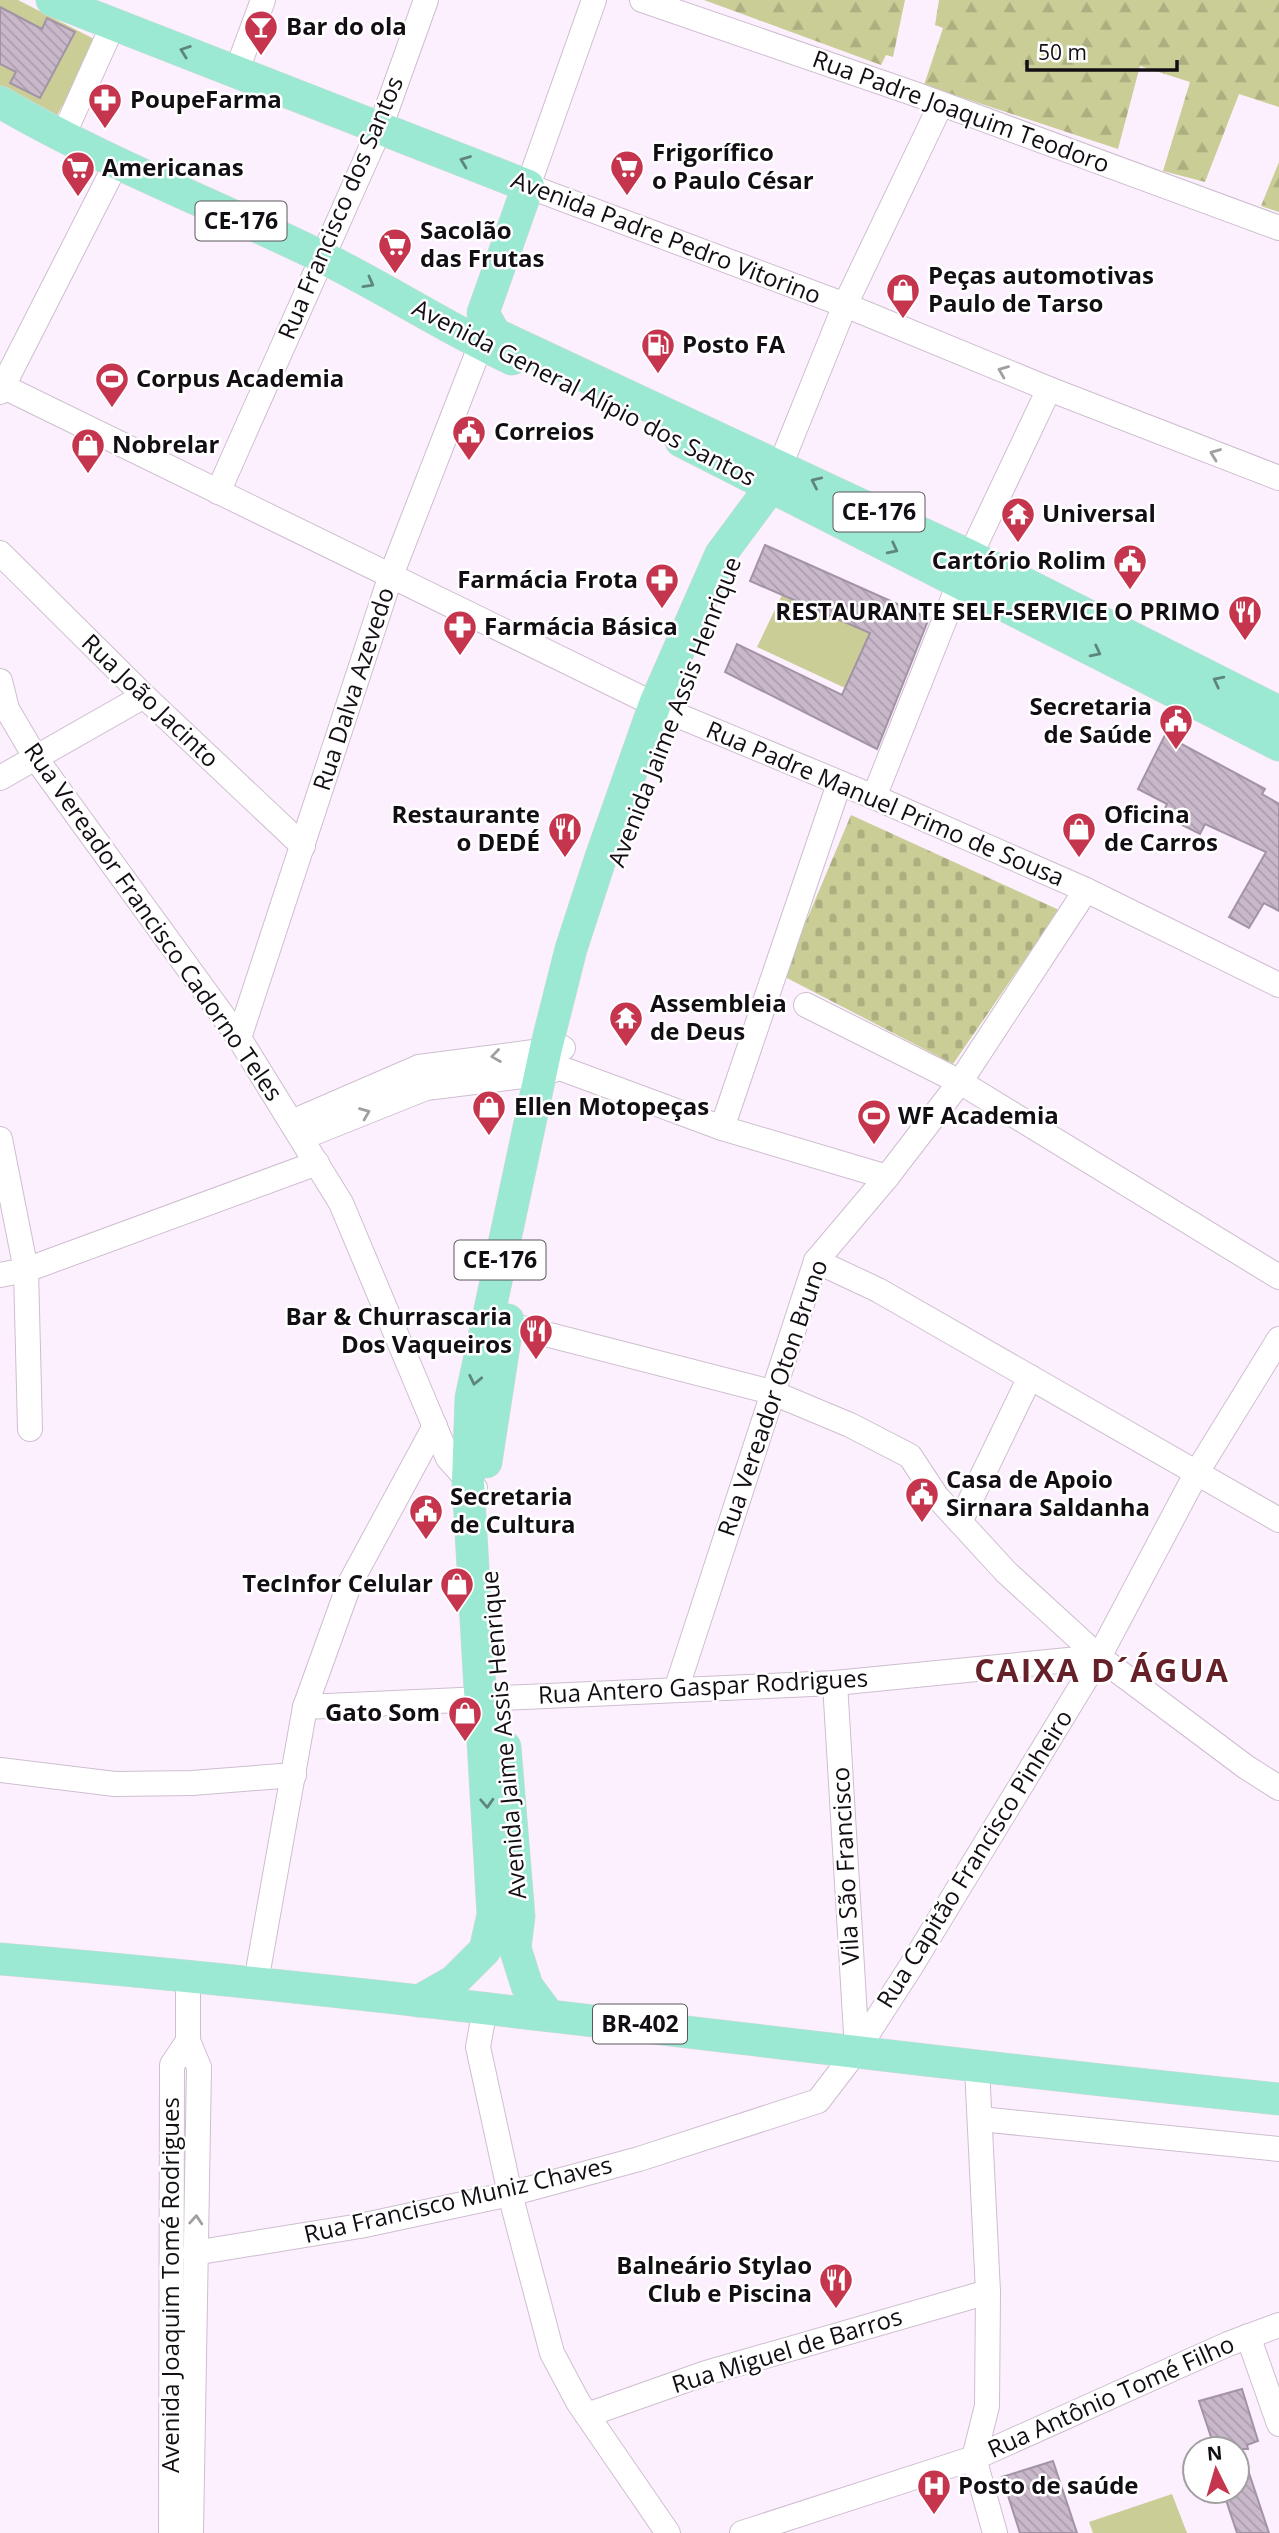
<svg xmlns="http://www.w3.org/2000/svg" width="1279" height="2533" viewBox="0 0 1279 2533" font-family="'Open Sans',sans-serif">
<defs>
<pattern id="forest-firs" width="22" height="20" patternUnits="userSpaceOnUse" patternTransform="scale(1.75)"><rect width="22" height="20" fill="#cacd96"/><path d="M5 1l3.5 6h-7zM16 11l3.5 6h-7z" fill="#adaf80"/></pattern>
<pattern id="cemetery-stones" width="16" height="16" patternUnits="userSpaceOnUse" patternTransform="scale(1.75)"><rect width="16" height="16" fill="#cacd96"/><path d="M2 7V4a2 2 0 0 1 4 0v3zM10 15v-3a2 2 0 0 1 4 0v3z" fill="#adaf80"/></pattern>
<pattern id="building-back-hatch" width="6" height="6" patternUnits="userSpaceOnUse" patternTransform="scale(1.75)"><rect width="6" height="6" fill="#c8b8ca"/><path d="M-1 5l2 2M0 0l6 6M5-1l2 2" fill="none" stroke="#ab9dad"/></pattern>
</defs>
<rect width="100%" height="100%" fill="#fdf0fe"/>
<!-- forest -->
<g fill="url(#forest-firs)">
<path d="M704 0H905L893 57 886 55 881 65Z"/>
<path d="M939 0H1279V107L1239 94 1205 182 1163 171 1190 82 1140 66 1118 149 924 85 943 28 935 25Z"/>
<path d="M1279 162V212L1261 206Z"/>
</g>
<!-- cemetery -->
<path fill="url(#cemetery-stones)" d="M851 815 1059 910 953 1064 783 976Z"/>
<!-- park -->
<g fill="#cacd96">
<path d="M0 0H18L98 41 55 119 0 87Z"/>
<path d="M782 595 870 633 845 688 757 647Z"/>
<path d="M1172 2494 1187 2533H1093L1089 2522Z"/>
</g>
<!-- building -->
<g fill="url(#building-back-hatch)" stroke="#a394a5" stroke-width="2">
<path d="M0 7 42 29 47 18 75 32 40 98 10 83 16 72 0 64Z"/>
<path d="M765 545 929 618 877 749 725 672 737 644 842 695 870 633 750 581Z"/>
<path d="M1165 735 1265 789 1262 794 1279 804V911L1264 903 1249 928 1229 917 1266 852 1205 824 1200 834 1162 815 1167 804 1138 789Z"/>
<path d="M1242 2389 1258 2441 1247 2445 1248 2449H1241L1269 2533H1237L1223 2491H1237V2449H1215L1199 2401Z"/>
<path d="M1053 2461 1077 2533H1020L1002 2477Z"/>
</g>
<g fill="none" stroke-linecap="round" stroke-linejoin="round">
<!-- minor casing -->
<g stroke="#cebed0" stroke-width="26">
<g id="minor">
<path d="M594 0 528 186 845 305 1049 389 1279 478"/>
<path d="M642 0 915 94 1279 228"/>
<path d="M237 70 263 0"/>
<path d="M62 138 113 25"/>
<path d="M0 385 672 713 874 797 1086 890 1279 985"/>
<path d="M0 392 116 164"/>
<path d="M774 481 845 305 941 104"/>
<path d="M218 492 380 128 426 0"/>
<path d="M0 553 144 696 303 846"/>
<path d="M0 681 7 709 37 760 239 1038 341 1203 448 1458 475 1488"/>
<path d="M0 778 144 696"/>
<path d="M874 797 970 556 1049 389"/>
<path d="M806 1005 960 1082 1279 1277"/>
<path d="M239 1038 390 578 481 344"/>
<path d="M292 1122 419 1067 563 1048"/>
<path d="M722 1128 839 784"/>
<path d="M301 1138 426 1088 540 1074 560 1068 722 1128 887 1177"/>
<path d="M0 1139 26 1270 30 1429"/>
<path d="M816 1261 878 1290 1279 1520"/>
<path d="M0 1275 26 1270 317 1163"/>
<path d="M507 1324 771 1392 850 1425 910 1456 937 1497 1007 1573 1099 1657 1246 1767 1279 1788"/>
<path d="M960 1522 1030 1377"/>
<path d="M835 1683 857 2050"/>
<path d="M676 1690 816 1261 887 1177 960 1082 1086 890"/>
<path d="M305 1707 835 1683 1099 1657"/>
<path d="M0 1770 115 1784 192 1783 294 1775"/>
<path d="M188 1975V2041L199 2067 191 2533"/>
<path d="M256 1982 305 1707 349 1585 435 1426"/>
<path d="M485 2008 478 2047 510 2194 552 2353 578 2402 668 2533"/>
<path d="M977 2068 988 2292 987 2406 974 2458 995 2533"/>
<path d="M980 2119 1279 2149"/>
<path d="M194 2253 360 2226 510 2194 639 2159 818 2101 857 2050 910 1968 1099 1657 1197 1472 1279 1339"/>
<path d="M1248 2336 1279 2424"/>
<path d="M587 2415 706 2373 988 2292"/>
<path d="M171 2533 172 2065 188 2041"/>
<path d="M742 2533 974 2458 1228 2344 1279 2325"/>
</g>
</g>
<!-- major casing -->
<g stroke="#d9d8d9" stroke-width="33">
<g id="major">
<path d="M52 0 528 186 483 313 495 334 970 556 1279 712"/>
<path d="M0 102C103 162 213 204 320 256 385 288 446 328 512 359"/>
<path d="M681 441 1279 745"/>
<path d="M486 1462 508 1320"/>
<path d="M505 1747 519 1916 515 1948 527 1986 547 2013"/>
<path d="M0 1959C428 1995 852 2056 1279 2099"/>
<path d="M419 2001 454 1981 485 1950 493 1915 468 1481 471 1398 546 1048 571 949 601 857 655 704 721 554 770 488"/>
</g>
</g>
<!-- minor -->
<use href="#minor" stroke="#fff" stroke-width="24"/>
<!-- major -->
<use href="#major" stroke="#9ce9d3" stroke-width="32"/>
</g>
<!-- one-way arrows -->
<defs><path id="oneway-chevron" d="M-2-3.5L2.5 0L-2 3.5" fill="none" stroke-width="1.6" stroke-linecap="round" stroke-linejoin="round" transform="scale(1.75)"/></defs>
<g stroke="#5e867d">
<use href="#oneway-chevron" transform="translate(185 51) rotate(-160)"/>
<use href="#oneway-chevron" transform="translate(465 161) rotate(-159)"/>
<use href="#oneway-chevron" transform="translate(369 283) rotate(29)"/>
<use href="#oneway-chevron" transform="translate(816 482) rotate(-155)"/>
<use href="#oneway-chevron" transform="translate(893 549) rotate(27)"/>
<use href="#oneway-chevron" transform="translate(1096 652) rotate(27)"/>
<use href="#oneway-chevron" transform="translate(1218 681) rotate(-153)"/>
<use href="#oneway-chevron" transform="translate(475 1380) rotate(102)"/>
<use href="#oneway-chevron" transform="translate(487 1803) rotate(87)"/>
</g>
<g stroke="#a19fa1">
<use href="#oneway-chevron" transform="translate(1003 371) rotate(-158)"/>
<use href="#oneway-chevron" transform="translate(1215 454) rotate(-159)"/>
<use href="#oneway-chevron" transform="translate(496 1056) rotate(172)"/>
<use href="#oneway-chevron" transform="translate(365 1113) rotate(-22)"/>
<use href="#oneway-chevron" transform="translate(196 2220) rotate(-86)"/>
</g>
<!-- icons -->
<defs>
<g id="bar-pin" transform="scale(1.75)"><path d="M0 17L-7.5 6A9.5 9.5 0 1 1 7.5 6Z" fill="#c6354e" stroke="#fff"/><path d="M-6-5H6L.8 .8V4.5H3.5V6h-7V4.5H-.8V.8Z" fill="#fff"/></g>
<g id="pharmacy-pin" transform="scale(1.75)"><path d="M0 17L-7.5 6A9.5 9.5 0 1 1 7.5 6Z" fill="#c6354e" stroke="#fff"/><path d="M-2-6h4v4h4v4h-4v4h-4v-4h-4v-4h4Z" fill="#fff"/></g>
<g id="supermarket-pin" transform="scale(1.75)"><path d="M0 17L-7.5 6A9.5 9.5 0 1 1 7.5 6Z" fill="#c6354e" stroke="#fff"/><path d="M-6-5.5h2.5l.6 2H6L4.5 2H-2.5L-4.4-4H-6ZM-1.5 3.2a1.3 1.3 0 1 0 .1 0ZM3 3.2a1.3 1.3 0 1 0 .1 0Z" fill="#fff"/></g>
<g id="shop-pin" transform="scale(1.75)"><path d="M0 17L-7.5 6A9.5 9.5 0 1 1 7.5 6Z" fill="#c6354e" stroke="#fff"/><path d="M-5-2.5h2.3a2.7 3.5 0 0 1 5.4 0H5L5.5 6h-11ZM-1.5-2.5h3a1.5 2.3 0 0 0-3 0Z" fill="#fff"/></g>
<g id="fuel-pin" transform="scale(1.75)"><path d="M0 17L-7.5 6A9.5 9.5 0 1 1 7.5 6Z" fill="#c6354e" stroke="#fff"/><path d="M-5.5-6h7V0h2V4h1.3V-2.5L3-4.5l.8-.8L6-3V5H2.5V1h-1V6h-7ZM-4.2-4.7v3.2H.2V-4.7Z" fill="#fff"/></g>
<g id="stadium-pin" transform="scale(1.75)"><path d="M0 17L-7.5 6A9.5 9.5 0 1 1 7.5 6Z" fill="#c6354e" stroke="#fff"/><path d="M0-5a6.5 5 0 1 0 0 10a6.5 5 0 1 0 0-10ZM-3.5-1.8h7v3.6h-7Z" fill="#fff"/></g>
<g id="civic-pin" transform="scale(1.75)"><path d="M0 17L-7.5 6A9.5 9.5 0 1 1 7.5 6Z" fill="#c6354e" stroke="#fff"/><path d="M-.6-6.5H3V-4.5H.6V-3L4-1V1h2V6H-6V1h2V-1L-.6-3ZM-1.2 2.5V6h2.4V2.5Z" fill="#fff"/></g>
<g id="temple-pin" transform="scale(1.75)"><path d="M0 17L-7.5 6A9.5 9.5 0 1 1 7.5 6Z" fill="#c6354e" stroke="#fff"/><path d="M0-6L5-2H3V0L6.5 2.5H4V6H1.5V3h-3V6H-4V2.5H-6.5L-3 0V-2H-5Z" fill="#fff"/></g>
<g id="restaurant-pin" transform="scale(1.75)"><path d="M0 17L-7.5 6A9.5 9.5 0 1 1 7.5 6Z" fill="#c6354e" stroke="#fff"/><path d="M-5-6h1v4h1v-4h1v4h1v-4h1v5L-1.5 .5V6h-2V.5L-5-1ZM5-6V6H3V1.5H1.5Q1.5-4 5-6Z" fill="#fff"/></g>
<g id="hospital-pin" transform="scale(1.75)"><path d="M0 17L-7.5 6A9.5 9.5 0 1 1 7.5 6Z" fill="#c6354e" stroke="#fff"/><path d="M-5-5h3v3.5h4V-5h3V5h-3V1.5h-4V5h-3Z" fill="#fff"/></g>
</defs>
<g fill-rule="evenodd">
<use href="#bar-pin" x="261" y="27"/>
<use href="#pharmacy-pin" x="105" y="100"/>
<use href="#supermarket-pin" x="627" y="167"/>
<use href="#supermarket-pin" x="78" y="168"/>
<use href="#supermarket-pin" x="395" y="245"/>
<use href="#shop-pin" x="903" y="290"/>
<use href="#fuel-pin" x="658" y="345"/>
<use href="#stadium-pin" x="112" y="379"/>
<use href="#civic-pin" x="469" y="432"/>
<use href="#shop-pin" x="88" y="445"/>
<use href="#temple-pin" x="1018" y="514"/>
<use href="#civic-pin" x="1130" y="561"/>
<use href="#pharmacy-pin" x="662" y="580"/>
<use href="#restaurant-pin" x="1245" y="612"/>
<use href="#pharmacy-pin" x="460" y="627"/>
<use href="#civic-pin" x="1176" y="721"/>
<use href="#restaurant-pin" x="565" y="829"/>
<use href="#shop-pin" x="1079" y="829"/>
<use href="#temple-pin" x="626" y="1018"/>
<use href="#shop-pin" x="489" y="1107"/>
<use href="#stadium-pin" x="874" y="1116"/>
<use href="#restaurant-pin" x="536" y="1331"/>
<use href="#civic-pin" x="922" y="1494"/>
<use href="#civic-pin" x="426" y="1511"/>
<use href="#shop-pin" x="457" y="1584"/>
<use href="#shop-pin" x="465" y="1713"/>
<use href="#restaurant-pin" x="836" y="2280"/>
<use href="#hospital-pin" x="934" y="2486"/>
</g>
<g text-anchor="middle" stroke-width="5" stroke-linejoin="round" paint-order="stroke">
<!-- shield labels -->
<g fill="#fff" stroke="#5a565a" stroke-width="2">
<rect x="195.5" y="201.5" width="91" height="39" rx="5"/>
<rect x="833.5" y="492.5" width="91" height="39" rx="5"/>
<rect x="454.5" y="1240.5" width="91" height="39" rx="5"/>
<rect x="593" y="2004.5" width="94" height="39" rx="5"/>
</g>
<g font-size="23" font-weight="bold" fill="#130e14">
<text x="241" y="229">CE-176</text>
<text x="879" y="520">CE-176</text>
<text x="500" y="1268">CE-176</text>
<text x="640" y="2032">BR-402</text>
</g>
<!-- poi labels -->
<g font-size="24" font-weight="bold" fill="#130e14" stroke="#fff" text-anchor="start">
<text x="286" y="35">Bar do ola</text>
<text x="130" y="108">PoupeFarma</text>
<text x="652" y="161">Frigorífico<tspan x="652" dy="28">o Paulo César</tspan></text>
<text x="102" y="176">Americanas</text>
<text x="420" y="239">Sacolão<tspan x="420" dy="28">das Frutas</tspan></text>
<text x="928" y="284">Peças automotivas<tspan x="928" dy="28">Paulo de Tarso</tspan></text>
<text x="682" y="353">Posto FA</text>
<text x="136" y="387">Corpus Academia</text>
<text x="494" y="440">Correios</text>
<text x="112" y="453">Nobrelar</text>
<text x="1042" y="522">Universal</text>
<text x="1106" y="569" text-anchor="end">Cartório Rolim</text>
<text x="638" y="588" text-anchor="end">Farmácia Frota</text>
<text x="1220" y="620" text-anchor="end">RESTAURANTE SELF-SERVICE O PRIMO</text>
<text x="484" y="635">Farmácia Básica</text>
<text x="1152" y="715" text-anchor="end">Secretaria<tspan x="1152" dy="28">de Saúde</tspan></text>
<text x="540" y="823" text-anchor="end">Restaurante<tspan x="540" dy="28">o DEDÉ</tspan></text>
<text x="1104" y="823">Oficina<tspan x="1104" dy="28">de Carros</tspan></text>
<text x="650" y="1012">Assembleia<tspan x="650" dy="28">de Deus</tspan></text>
<text x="514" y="1115">Ellen Motopeças</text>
<text x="898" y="1124">WF Academia</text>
<text x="512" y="1325" text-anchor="end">Bar &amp; Churrascaria<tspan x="512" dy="28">Dos Vaqueiros</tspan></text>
<text x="946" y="1488">Casa de Apoio<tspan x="946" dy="28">Sirnara Saldanha</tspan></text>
<text x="450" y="1505">Secretaria<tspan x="450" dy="28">de Cultura</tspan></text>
<text x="433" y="1592" text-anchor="end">TecInfor Celular</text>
<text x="440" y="1721" text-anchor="end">Gato Som</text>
<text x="812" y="2274" text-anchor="end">Balneário Stylao<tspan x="812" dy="28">Club e Piscina</tspan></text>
<text x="958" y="2494">Posto de saúde</text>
</g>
<!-- street labels -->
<g font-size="24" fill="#130e14" stroke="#fff">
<text transform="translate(961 112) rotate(20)" y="8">Rua Padre Joaquim Teodoro</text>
<text transform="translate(341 208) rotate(-67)" y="8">Rua Francisco dos Santos</text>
<text transform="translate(666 238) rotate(21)" y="8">Avenida Padre Pedro Vitorino</text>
<text transform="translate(584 393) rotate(27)" y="8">Avenida General Alípio dos Santos</text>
<text transform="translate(354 689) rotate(-72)" y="8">Rua Dalva Azevedo</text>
<text transform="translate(150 701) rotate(44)" y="8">Rua João Jacinto</text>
<text transform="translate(675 712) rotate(-69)" y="8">Avenida Jaime Assis Henrique</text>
<text transform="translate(885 804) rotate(23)" y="8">Rua Padre Manuel Primo de Sousa</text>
<text transform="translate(153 922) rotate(55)" y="8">Rua Vereador Francisco Cadorno Teles</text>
<text transform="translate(773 1398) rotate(-71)" y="8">Rua Vereador Oton Bruno</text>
<text transform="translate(703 1687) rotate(-3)" y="8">Rua Antero Gaspar Rodrigues</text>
<text transform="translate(504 1735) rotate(-95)" y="8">Avenida Jaime Assis Henrique</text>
<text transform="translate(975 1859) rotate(-58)" y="8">Rua Capitão Francisco Pinheiro</text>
<text transform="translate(846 1866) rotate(-93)" y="8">Vila São Francisco</text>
<text transform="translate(458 2200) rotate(-13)" y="8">Rua Francisco Muniz Chaves</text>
<text transform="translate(171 2285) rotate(-90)" y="8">Avenida Joaquim Tomé Rodrigues</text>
<text transform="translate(787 2351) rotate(-17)" y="8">Rua Miguel de Barros</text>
<text transform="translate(1111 2397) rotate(-24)" y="8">Rua Antônio Tomé Filho</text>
</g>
<!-- district labels -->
<g font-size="32" font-weight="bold" letter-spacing="2" fill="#652029" stroke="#fff">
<text x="1102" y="1682">CAIXA D´ÁGUA</text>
</g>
</g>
<!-- north arrow -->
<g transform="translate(1216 2470) rotate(355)"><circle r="33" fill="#ffffff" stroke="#a19fa1" stroke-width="2"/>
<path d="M0-5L12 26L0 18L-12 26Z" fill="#c6354e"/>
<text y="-10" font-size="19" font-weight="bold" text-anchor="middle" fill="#130e14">N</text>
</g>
<!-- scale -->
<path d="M1027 60v10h150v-10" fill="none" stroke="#130e14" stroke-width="3.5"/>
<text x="1038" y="60" font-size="21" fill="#130e14" stroke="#ffffff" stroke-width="5" paint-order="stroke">50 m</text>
</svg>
